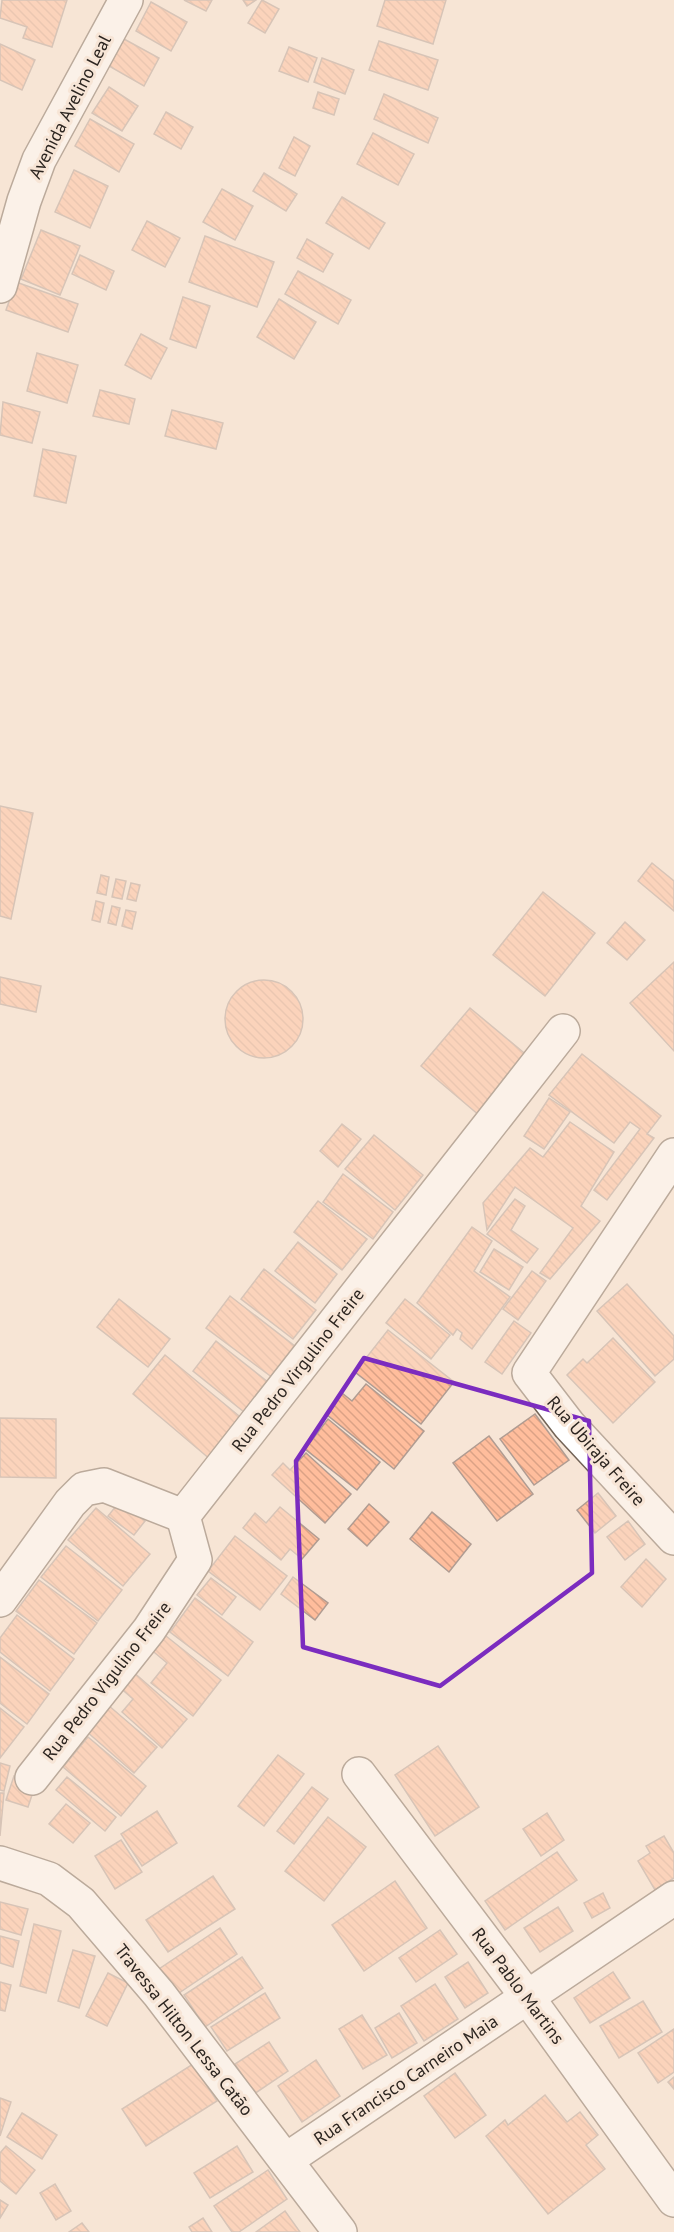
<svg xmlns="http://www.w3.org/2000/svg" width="674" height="2232" viewBox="0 0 674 2232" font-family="'PT Sans',sans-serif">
<defs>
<pattern id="building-back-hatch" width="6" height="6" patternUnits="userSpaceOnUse" patternTransform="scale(1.5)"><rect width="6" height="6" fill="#ffbd9c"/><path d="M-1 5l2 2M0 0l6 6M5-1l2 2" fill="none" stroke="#dba286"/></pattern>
</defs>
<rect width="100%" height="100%" fill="#f7e5d6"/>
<!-- building -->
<g fill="url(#building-back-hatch)" stroke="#b09c92" stroke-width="1.5">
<path d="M2 0H67L52 47 23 38 27 27 0 18Z"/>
<path d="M184 0H212L206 11Z"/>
<path d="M243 0H256L247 6Z"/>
<path d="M262 0 279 9 265 33 248 23Z"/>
<path d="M385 0H446L433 44 377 26Z"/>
<path d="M151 2 187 22 171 51 136 31Z"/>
<path d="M124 39 159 58 144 86 109 66Z"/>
<path d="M379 41 438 60 428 90 369 70Z"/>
<path d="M0 44 35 60 22 90 0 80Z"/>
<path d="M289 47 317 58 308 82 279 71Z"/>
<path d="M322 58 354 70 345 94 314 82Z"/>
<path d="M109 87 138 106 122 131 92 113Z"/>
<path d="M318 92 339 99 334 115 313 108Z"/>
<path d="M384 94 438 118 428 143 374 119Z"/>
<path d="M166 112 193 127 181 149 154 134Z"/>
<path d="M90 119 134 144 119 172 75 146Z"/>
<path d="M373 133 414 154 398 185 357 164Z"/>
<path d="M294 137 310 146 295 176 279 168Z"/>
<path d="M74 170 108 186 90 228 55 212Z"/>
<path d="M264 173 297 194 286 211 253 191Z"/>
<path d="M222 189 253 206 235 240 203 222Z"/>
<path d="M342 197 385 223 369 249 326 223Z"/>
<path d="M147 221 180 238 165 267 132 250Z"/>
<path d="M41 230 80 246 60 295 21 279Z"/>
<path d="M205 236 274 262 257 307 189 282Z"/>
<path d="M307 239 333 254 323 272 297 258Z"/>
<path d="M80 255 114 271 106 290 72 274Z"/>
<path d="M298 271 351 300 338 324 285 294Z"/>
<path d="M16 282 78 304 68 332 6 310Z"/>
<path d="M183 297 210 306 196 348 170 339Z"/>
<path d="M279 299 316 322 294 359 257 337Z"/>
<path d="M141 334 167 348 151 379 125 365Z"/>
<path d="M37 353 78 365 67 403 27 391Z"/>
<path d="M100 390 135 399 129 424 93 416Z"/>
<path d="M3 402 40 412 32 443 0 435Z"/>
<path d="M172 410 223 423 216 449 165 436Z"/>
<path d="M43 449 76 456 66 503 34 496Z"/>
<path d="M0 806 33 813 11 919 0 916Z"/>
<path d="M652 863 674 881V911L638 881Z"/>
<path d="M101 875 109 877 106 895 97 893Z"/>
<path d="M116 879 126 881 122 899 112 897Z"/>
<path d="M131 883 140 885 136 901 127 899Z"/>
<path d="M543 892 595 933 545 996 493 955Z"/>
<path d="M96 901 104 903 100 922 92 920Z"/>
<path d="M112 906 120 908 116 925 108 923Z"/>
<path d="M126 910 136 912 132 929 122 926Z"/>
<path d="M625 922 645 940 627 960 607 943Z"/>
<path d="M674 962V1051L630 1003Z"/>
<path d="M0 977 41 986 36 1012 0 1004Z"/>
<circle cx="264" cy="1019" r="39"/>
<path d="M470 1008 529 1057 480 1116 421 1066Z"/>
<path d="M582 1054 661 1116 647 1134 654 1138 607 1200 594 1190 640 1129 630 1122 614 1143 549 1095Z"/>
<path d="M549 1098 570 1112 544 1149 524 1136Z"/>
<path d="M570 1122 614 1152 581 1206 600 1221 550 1279 540 1273 573 1228 515 1187 487 1230 483 1203 530 1148 543 1157Z"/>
<path d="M342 1124 361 1139 338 1167 320 1151Z"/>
<path d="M374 1135 423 1175 395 1210 345 1169Z"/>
<path d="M343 1174 393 1212 373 1239 323 1202Z"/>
<path d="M515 1199 525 1206 511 1230 538 1249 527 1263 487 1234Z"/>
<path d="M318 1201 367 1239 342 1270 294 1232Z"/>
<path d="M472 1227 492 1241 474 1271 510 1297 472 1349 460 1339 462 1333 457 1329 453 1335 417 1303Z"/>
<path d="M298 1242 337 1274 315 1303 275 1271Z"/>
<path d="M494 1249 523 1267 509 1290 480 1272Z"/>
<path d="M264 1269 316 1310 293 1339 241 1299Z"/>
<path d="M532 1271 546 1281 518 1320 503 1309Z"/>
<path d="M627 1284 674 1336V1359L655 1376 597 1311Z"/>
<path d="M230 1296 296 1347 273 1378 206 1328Z"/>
<path d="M119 1299 170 1339 148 1367 97 1327Z"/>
<path d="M405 1299 450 1335 431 1359 386 1323Z"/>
<path d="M514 1321 531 1333 502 1374 485 1362Z"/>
<path d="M388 1330 454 1382 421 1424 355 1372Z"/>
<path d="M613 1338 655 1382 613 1423 567 1375 583 1359 587 1363Z"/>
<path d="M216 1341 268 1382 244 1412 193 1371Z"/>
<path d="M165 1355 244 1420 211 1460 133 1394Z"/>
<path d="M366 1384 424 1431 394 1469 326 1414 342 1393 352 1401Z"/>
<path d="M535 1414 569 1460 534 1485 500 1439Z"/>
<path d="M0 1418 56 1419V1478L0 1477Z"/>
<path d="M328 1419 380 1462 357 1490 305 1449Z"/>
<path d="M489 1436 533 1494 497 1521 453 1463Z"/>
<path d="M306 1453 351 1494 325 1523 272 1475 283 1463 290 1470Z"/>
<path d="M598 1493 616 1516 595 1533 577 1510Z"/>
<path d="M120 1501 145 1521 134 1535 108 1516Z"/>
<path d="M369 1504 389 1522 367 1546 348 1529Z"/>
<path d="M280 1507 319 1539 302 1559 290 1549 281 1560 243 1528 255 1513 266 1523Z"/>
<path d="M96 1508 150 1554 123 1586 68 1540Z"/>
<path d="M432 1512 471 1544 449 1572 410 1539Z"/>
<path d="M628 1521 645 1544 625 1560 607 1537Z"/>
<path d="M235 1536 287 1576 260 1610 208 1571Z"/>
<path d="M66 1546 122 1590 98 1621 41 1577Z"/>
<path d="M646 1559 666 1579 642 1607 621 1587Z"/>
<path d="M293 1577 328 1603 315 1620 281 1594Z"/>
<path d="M211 1578 236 1597 222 1615 197 1595Z"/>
<path d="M39 1580 97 1623 74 1654 16 1611Z"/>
<path d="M195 1598 253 1642 228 1676 170 1632Z"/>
<path d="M17 1615 74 1659 50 1691 0 1652V1638Z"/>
<path d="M161 1632 221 1680 193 1716 151 1683 167 1663 149 1648Z"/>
<path d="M0 1657 49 1694 27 1724 0 1703Z"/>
<path d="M131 1670 187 1719 162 1748 122 1712 133 1699 118 1686Z"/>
<path d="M108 1705 157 1747 134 1773 86 1731Z"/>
<path d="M0 1708 24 1727 0 1758Z"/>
<path d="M88 1737 146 1786 121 1816 63 1767Z"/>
<path d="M438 1746 479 1807 435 1836 395 1775Z"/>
<path d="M278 1755 304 1774 264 1826 238 1806Z"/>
<path d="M0 1763 10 1766 4 1791 0 1790Z"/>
<path d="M14 1776 36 1783 28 1807 6 1800Z"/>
<path d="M67 1777 116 1817 105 1831 56 1790Z"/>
<path d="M312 1787 328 1799 294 1844 277 1831Z"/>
<path d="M0 1793H4L0 1836Z"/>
<path d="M66 1804 90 1823 73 1843 49 1824Z"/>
<path d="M157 1811 177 1843 142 1866 121 1834Z"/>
<path d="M547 1813 564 1840 541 1856 523 1829Z"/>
<path d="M328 1817 366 1847 324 1901 285 1871Z"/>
<path d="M664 1836 674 1853V1878L655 1890 638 1861 650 1853 646 1846Z"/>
<path d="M121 1840 142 1872 115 1889 95 1856Z"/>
<path d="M557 1852 577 1880 505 1930 485 1901Z"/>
<path d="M213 1876 235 1909 168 1952 146 1920Z"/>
<path d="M395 1881 427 1928 364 1971 332 1925Z"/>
<path d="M603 1893 610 1908 592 1918 584 1903Z"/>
<path d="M0 1902 28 1909 21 1935 0 1929Z"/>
<path d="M558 1907 573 1931 540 1952 524 1928Z"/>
<path d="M34 1924 61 1931 46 1993 20 1986Z"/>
<path d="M220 1928 237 1954 176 1995 159 1969Z"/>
<path d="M440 1930 457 1954 416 1982 399 1958Z"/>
<path d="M0 1936 19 1941 13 1967 0 1963Z"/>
<path d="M73 1950 95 1956 79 2008 58 2001Z"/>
<path d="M242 1957 263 1988 205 2027 184 1995Z"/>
<path d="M468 1962 488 1993 465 2008 445 1977Z"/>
<path d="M613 1972 630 1998 590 2023 574 1998Z"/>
<path d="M108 1973 128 1983 107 2026 86 2016Z"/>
<path d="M0 1982 11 1985 5 2011 0 2010Z"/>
<path d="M435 1984 458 2019 424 2041 401 2006Z"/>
<path d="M265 1993 280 2018 227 2051 211 2027Z"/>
<path d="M643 2001 662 2032 619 2058 600 2026Z"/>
<path d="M399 2013 417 2043 392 2058 375 2028Z"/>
<path d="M362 2015 387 2055 363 2069 339 2029Z"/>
<path d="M674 2029V2072L658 2083 638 2053Z"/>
<path d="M269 2042 288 2071 254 2094 235 2064Z"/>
<path d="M316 2060 340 2096 302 2122 278 2086Z"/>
<path d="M193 2064 217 2101 146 2146 122 2109Z"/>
<path d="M455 2073 486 2115 455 2138 424 2096Z"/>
<path d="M674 2077V2089L668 2082Z"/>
<path d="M545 2095 567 2122 580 2112 598 2135 586 2145 605 2169 548 2214 486 2136 505 2120 508 2125Z"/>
<path d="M0 2098 11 2102 0 2136Z"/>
<path d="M22 2113 57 2135 42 2159 7 2137Z"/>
<path d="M6 2146 35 2170 16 2194 0 2181V2153Z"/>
<path d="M237 2146 253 2172 210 2198 194 2173Z"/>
<path d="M268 2170 287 2199 239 2232H232L214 2206Z"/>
<path d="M55 2184 71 2211 56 2220 40 2193Z"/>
<path d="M0 2200 8 2205 0 2218Z"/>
<path d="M285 2211 300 2232H256Z"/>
<path d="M203 2218 212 2232H192L189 2227Z"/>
<path d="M82 2223 89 2232H69Z"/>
</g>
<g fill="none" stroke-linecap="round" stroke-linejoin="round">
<!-- minor casing -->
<g stroke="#726356" stroke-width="36">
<g id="minor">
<path d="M674 1155 529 1373 569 1425 674 1538"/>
<path d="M183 1516 563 1031"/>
<path d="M0 1600 70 1503 84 1489 104 1485 183 1516"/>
<path d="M359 1774 528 1998 674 2200"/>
<path d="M32 1778 149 1630 195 1560 183 1516"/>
<path d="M0 1863 49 1879 81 1903 159 1994 340 2232"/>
<path d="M286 2160 674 1898"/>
</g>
</g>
<!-- major casing -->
<g stroke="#726356" stroke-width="36">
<path id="major" d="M0 286 24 201 39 160 126 0"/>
</g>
<!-- minor -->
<use href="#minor" stroke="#fff" stroke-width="33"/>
<!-- major -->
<use href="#major" stroke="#fff" stroke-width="33"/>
</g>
<!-- marked area -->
<path d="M0 0H674V2232H0ZM364 1358 589 1421 592 1573 440 1686 303 1647 296 1461Z" fill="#f7e5d6" fill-opacity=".55" fill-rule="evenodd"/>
<path fill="none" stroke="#7b2cbf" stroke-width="4.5" stroke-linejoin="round" d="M364 1358 589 1421 592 1573 440 1686 303 1647 296 1461Z"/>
<g text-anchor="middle" stroke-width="6" stroke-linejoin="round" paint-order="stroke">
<!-- street labels -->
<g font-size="18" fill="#2c2520" stroke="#f7e5d6">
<text transform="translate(70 107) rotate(-63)" y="6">Avenida Avelino Leal</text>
<text transform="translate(298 1370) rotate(-52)" y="6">Rua Pedro Virgulino Freire</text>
<text transform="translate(596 1451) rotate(49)" y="6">Rua Ubiraja Freire</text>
<text transform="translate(107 1681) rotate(-52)" y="6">Rua Pedro Vigulino Freire</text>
<text transform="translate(518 1986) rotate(53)" y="6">Rua Pablo Martins</text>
<text transform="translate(184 2030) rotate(52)" y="6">Travessa Hilton Lessa Catão</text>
<text transform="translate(406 2080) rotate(-34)" y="6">Rua Francisco Carneiro Maia</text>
</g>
</g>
</svg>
